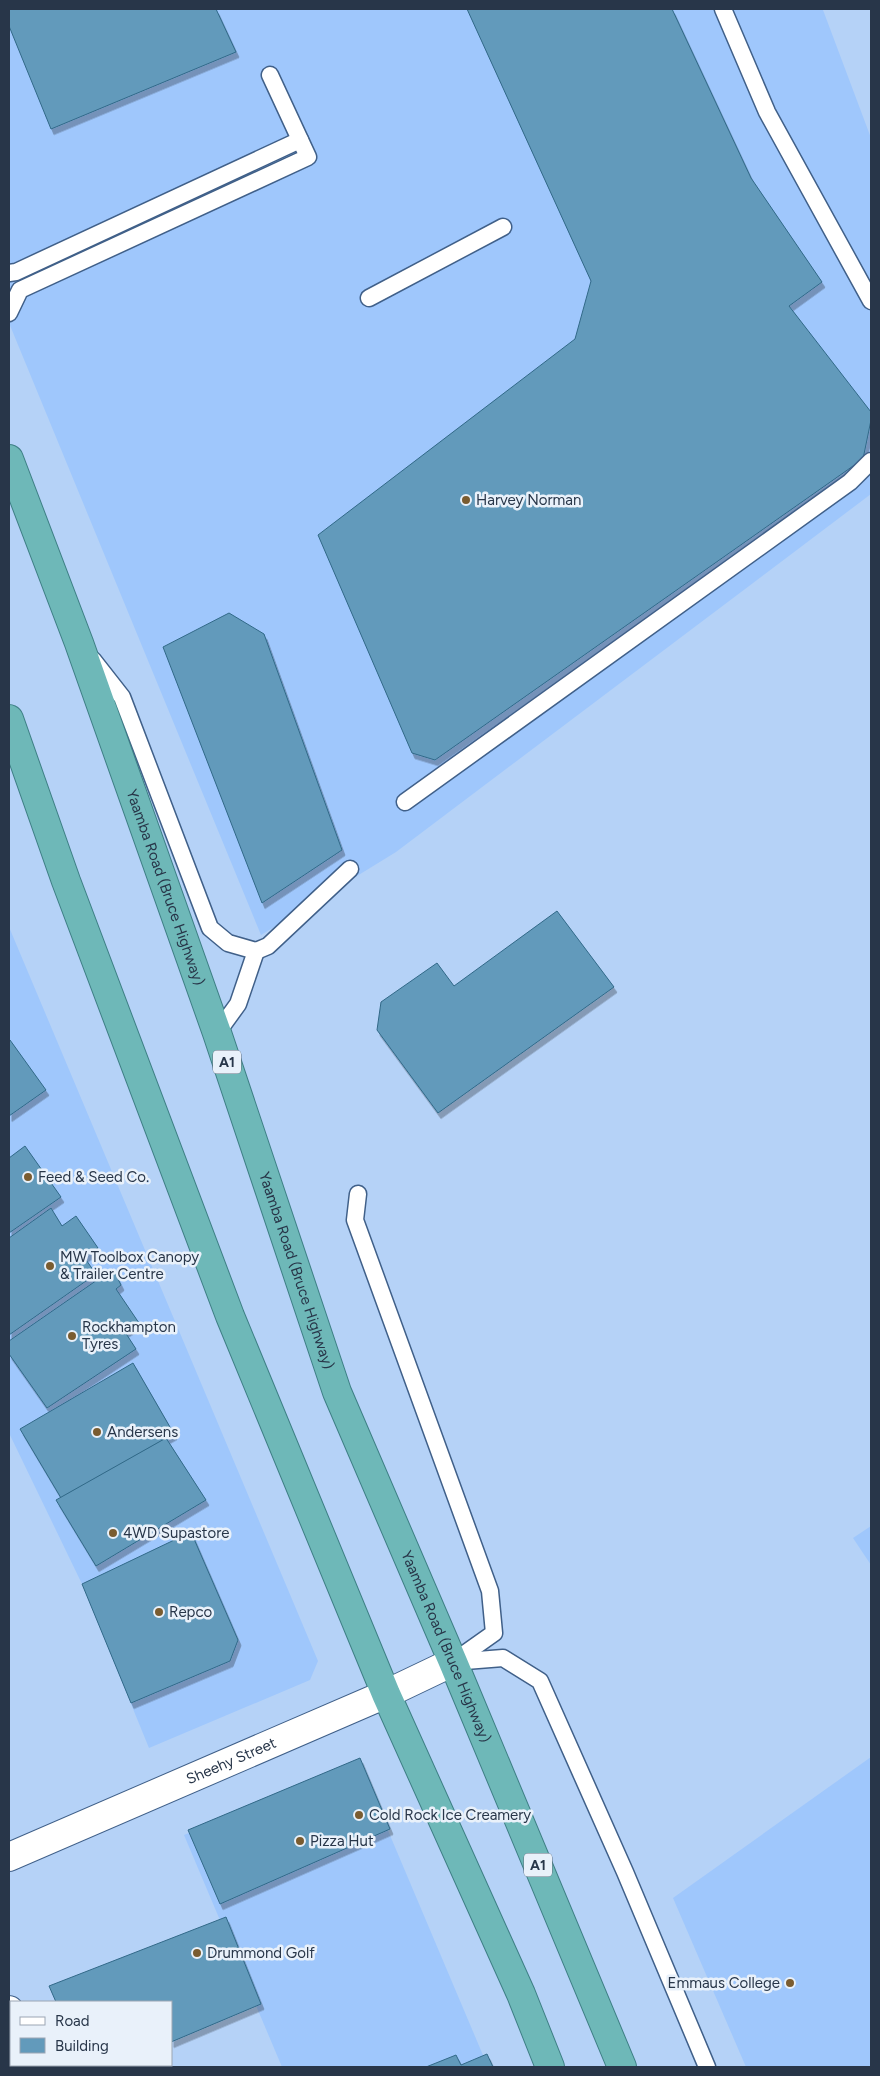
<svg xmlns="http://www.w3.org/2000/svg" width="880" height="2076" viewBox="0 0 880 2076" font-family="Figtree,sans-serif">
<defs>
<filter id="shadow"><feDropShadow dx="3" dy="5.5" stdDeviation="0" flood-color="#0004"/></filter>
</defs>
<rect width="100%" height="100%" fill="#b5d2f7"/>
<!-- built -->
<g fill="#9fc7fc">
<path d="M9 9H824L823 10 871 138V494L396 852 261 935 9 323Z"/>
<path d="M9 927 318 1661 310 1680 149 1748 82 1584 9 1433Z"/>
<path d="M871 1526V1565L853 1538Z"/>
<path d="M871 1757V2067H746L673 1898Z"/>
<path d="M359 1762 488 2067H282L184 1835Z"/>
</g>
<!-- building -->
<g fill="#629abb" stroke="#316988" filter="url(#shadow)">
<path d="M9 9H216L236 52 51 129 9 26Z"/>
<path d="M467 9H672L751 178 822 282 789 306 871 412V420L863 459 435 760 412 753 318 535 575 339 591 281Z"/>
<path d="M229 613 264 634 342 850 262 903 163 647Z"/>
<path d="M557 911 614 987 438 1113 377 1030 381 1002 437 963 454 986Z"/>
<path d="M10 1040 46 1090 9 1116V1041Z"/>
<path d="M25 1146 61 1197 9 1233V1158Z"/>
<path d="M51 1208 62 1226 76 1216 98 1248 84 1257 96 1274 9 1335V1238Z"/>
<path d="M113 1269 121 1285 116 1289 139 1323 125 1332 136 1349 47 1408 9 1354V1341Z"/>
<path d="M133 1363 174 1434 61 1498 20 1429Z"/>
<path d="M166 1438 206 1500 96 1566 56 1500Z"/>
<path d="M191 1532 238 1640 230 1661 131 1703 82 1584Z"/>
<path d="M360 1758 390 1829 220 1904 188 1830Z"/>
<path d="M226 1917 261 2004 171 2042V2002H56L49 1986Z"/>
<path d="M487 2054 493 2067H426L456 2055 461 2065Z"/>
<path d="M84 2065H116L110 2067H85Z"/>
</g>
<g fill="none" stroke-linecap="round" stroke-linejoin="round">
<!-- service casing -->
<g stroke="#406089" stroke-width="19">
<g id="service">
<path d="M723 9 767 112 871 301"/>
<path d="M9 273 16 272 300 140"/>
<path d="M369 298 503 227"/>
<path d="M9 313 20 290 308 157 270 75"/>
<path d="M93 660 122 697 210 928 228 943 256 951 268 946 350 869"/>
<path d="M405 802 850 482 871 461"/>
<path d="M217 1033 238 1004 256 951"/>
<path d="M358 1194 355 1220 490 1591 494 1633 453 1662"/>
<path d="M453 1662 503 1658 540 1681 625 1872 707 2067"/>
</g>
</g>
<!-- minor casing -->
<g stroke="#406089" stroke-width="30">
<g id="minor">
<path id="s1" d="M9 1857 386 1694 453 1662"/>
<path d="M9 2010 11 2016"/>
<path d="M32 2065 33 2067"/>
</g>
</g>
<!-- trunk casing -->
<g stroke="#3e7f85" stroke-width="30">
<g id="trunk">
<path id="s2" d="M9 459 79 643 217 1033 337 1392 453 1662 622 2067"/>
<path d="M9 719 66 881 230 1316 386 1694 521 1994 550 2067"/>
</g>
</g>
<!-- service -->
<use href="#service" stroke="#fff" stroke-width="16"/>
<!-- minor -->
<use href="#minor" stroke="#fff" stroke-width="28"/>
<!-- trunk -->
<use href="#trunk" stroke="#6eb8b8" stroke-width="28"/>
</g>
<!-- markers -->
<g fill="#7a5c30" stroke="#e9f1fa" stroke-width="2">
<circle cx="466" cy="500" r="5"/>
<circle cx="28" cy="1177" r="5"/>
<circle cx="50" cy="1266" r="5"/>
<circle cx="72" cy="1336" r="5"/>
<circle cx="97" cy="1432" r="5"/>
<circle cx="113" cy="1533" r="5"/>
<circle cx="159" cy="1612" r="5"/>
<circle cx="359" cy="1815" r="5"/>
<circle cx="300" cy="1841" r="5"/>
<circle cx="197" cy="1953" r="5"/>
<circle cx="790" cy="1983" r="5"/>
</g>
<g text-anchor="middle" stroke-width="5" stroke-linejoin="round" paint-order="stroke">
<!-- shield labels -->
<g fill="#e9f1fa" stroke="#626e7e" stroke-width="1">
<rect x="213" y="1050.5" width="28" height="23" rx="4"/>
<rect x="524" y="1853.5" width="28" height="23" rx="4"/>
</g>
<g font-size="14" font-weight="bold" fill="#283649">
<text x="227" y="1067">A1</text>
<text x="538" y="1870">A1</text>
</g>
<!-- poi labels -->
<g font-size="15" fill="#283649" stroke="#e9f1fa" text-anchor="start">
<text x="476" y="505">Harvey Norman</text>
<text x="38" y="1182">Feed &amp; Seed Co.</text>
<text x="60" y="1262">MW Toolbox Canopy<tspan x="60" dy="17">&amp; Trailer Centre</tspan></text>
<text x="82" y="1332">Rockhampton<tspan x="82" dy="17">Tyres</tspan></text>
<text x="107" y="1437">Andersens</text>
<text x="123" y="1538">4WD Supastore</text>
<text x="169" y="1617">Repco</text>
<text x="369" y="1820">Cold Rock Ice Creamery</text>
<text x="310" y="1846">Pizza Hut</text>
<text x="207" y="1958">Drummond Golf</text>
<text x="780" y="1988" text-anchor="end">Emmaus College</text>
</g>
<!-- street labels -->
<g font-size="15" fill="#283649" stroke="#e9f1fa">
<text dy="5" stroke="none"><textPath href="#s2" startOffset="456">Yaamba Road (Bruce Highway)</textPath></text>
<text dy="5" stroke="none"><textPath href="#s2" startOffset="861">Yaamba Road (Bruce Highway)</textPath></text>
<text dy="5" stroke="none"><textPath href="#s2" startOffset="1266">Yaamba Road (Bruce Highway)</textPath></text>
<text dy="5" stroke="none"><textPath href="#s1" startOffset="242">Sheehy Street</textPath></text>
</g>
</g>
<!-- border -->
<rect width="880" height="2076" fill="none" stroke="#283649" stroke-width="20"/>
<!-- legend -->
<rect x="10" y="2001" width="162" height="65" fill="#e9f1fa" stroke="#9ca6b3"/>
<rect x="20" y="2017" width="25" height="8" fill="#ffffff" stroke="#9ca6b3"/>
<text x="55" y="2026" font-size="15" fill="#283649">Road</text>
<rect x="20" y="2038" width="25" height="15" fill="#629abb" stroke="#9ca6b3"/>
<text x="55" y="2051" font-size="15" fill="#283649">Building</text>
</svg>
